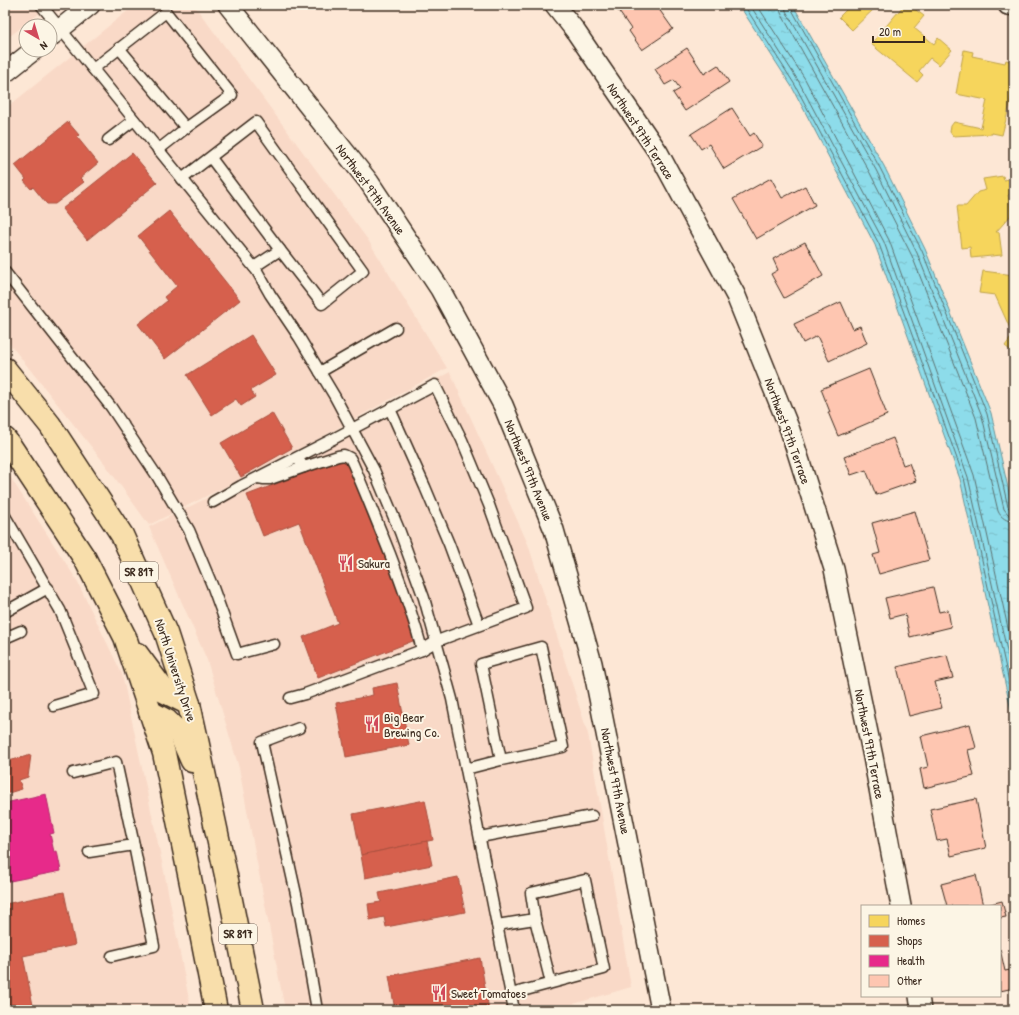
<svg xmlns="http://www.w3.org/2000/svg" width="1019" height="1015" viewBox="0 0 1019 1015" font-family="'Patrick Hand',sans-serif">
<defs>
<pattern id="water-ripples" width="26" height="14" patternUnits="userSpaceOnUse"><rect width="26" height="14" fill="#8ddcea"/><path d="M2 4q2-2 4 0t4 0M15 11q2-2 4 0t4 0" fill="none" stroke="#7bbdc8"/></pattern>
</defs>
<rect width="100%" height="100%" fill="#fde7d5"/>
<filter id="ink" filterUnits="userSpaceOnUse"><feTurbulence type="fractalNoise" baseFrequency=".025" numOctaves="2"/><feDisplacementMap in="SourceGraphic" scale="8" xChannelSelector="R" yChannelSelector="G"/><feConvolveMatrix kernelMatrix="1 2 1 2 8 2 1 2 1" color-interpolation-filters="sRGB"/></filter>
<g filter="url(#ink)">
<!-- built -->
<g fill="#f9d9c7">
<path d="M5 5H50L5 40Z"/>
<path d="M135 5H194L368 240 447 368 298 450 149 525 105 464 5 338V109Z"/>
<path d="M450 372 528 544 588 734 631 987 553 1010H285L239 768 207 660 149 527 344 429Z"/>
<path d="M5 469 76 579 122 674 166 881 191 1010H5Z"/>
</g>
<!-- water -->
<path fill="url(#water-ripples)" stroke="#6c9598" d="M739 5H793L884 166 925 249 991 413 1014 514V724L960 479 875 245 792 87Z"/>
<!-- homes -->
<g fill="#f6d55c" stroke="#bea249">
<path d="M851 5H878L852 30 839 17Z"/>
<path d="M904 5H909L924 16 914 28 934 44 938 38 952 50 939 65 930 58 919 71 923 75 917 82 871 44Z"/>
<path d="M964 50 973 52 972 56 1005 63 1006 60 1014 62V88L1002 135 992 133V134L953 136 950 132 951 126 954 122 981 128 987 100 956 94Z"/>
<path d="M1003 176 1004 180 1014 178V194L1008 195 1012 214 996 232H999L1002 255 971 258 970 247 962 248 957 206H966L978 192 986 190 983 179Z"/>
<path d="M983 271 1014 275V353L1005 346 1013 335 995 295 979 293Z"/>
</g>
<!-- shops -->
<g fill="#d6604d" stroke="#a8503f">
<path d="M68 122 79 135 77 137 98 163 80 178 84 182 55 204H47L46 203 33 187 31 189 24 181 26 179 15 165Z"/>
<path d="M132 153 157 183 87 240 62 209Z"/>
<path d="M169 211 240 300 165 359 138 324 167 301 164 297 177 286 138 236Z"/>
<path d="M251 335 276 375 251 390 255 397 241 406 236 399 212 415 187 375Z"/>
<path d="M272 413 292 448 241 477 221 443Z"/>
<path d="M345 458 418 639 318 678 303 637 338 623 299 522 263 536 247 495Z"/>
<path d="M397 683 409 745 346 757 336 703 373 695 372 688Z"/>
<path d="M31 755 28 777 19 780 22 789 5 794V762Z"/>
<path d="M425 800 433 840 361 855 353 814Z"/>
<path d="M427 841 432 865 365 878 361 855Z"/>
<path d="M458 877 465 912 386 927 384 917 370 920 368 904 381 902 379 893Z"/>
<path d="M64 892 75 945 23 956 34 1010H5V904Z"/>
<path d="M480 958 489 1010H395L389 976Z"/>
</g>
<!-- health -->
<path fill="#e7298a" stroke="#b3296a" d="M46 794 54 833 50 834 54 852 57 851 61 871 5 882V803Z"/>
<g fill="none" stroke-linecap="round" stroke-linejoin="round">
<!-- shore -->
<g stroke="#5c7170" stroke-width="1">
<path d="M744 5 795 85 879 244 964 478 1014 705"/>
<path d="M750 5 799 82 884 242 968 477 1014 682"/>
<path d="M757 5 805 79 889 240 974 475 1014 655"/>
<path d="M779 5 781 13 870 173 912 256 976 418 998 511C1001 518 1007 521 1014 522"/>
<path d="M785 5 786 11 876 170 917 253 982 416 1004 509 1008 514 1014 516"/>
<path d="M790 5 791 8 880 168 922 251 987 414 1008 507 1011 510 1014 511"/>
</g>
</g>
<!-- building -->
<g fill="#fec6b1" stroke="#3b2a1e">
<path d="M616 5H656L673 29 642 50 629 31 631 29 615 6Z"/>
<path d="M687 48 704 74 718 65 729 82 685 111 673 93 680 89 674 80 665 85 655 69Z"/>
<path d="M732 108 750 136 754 133 762 146 724 169 709 144 701 149 691 134Z"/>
<path d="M771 178 782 198 805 186 815 205 756 239 733 199Z"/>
<path d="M805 242 823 276 784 298 771 274 778 270 773 259Z"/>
<path d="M841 302 853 329 860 326 867 343 829 361 817 336 803 343 794 324Z"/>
<path d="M869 369 887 415 838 436 828 412H830L821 389Z"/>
<path d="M893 438 903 465 909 463 916 481 876 495 866 470 851 475 844 457Z"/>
<path d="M915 511 929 560 879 574 873 555 880 553 872 523Z"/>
<path d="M933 587 939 612 948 610 951 627 910 637 905 614 890 618 885 598Z"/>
<path d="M947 655 953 678 935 682 942 708 909 716 897 667Z"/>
<path d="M970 724 976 748 968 750 974 776 924 788 920 769 928 767 921 736Z"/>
<path d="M976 799 986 848 951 856 947 839 937 841 930 809Z"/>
<path d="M976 875 983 906 1002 901 1006 917 1000 918V906H947L941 884Z"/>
<path d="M1000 949 1005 971 1010 970 1014 987V988L1000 991Z"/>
</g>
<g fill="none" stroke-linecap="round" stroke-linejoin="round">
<!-- service casing -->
<g stroke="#3b2a1e" stroke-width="13">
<g id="service">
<path d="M41 5 257 271 270 294 299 337 335 397 374 470 400 532 424 598 452 699 514 1010"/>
<path d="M119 48 186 128"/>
<path d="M93 69 166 12 232 95 186 128 158 150"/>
<path d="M108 140 134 120"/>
<path d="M211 158 280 250"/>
<path d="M182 179 256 122 363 271 322 304 280 250 254 267"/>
<path d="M5 272 111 407 157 476 189 530 212 585 237 654 274 644"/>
<path d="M320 372 396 328"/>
<path d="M258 478 264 479H270L304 467"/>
<path d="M213 502 241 486 333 439 390 409"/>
<path d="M5 516 60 610 94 694 54 706"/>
<path d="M5 612 48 588"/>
<path d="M5 638 21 631"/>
<path d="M422 650 437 641 526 608 489 505 462 440 435 385 390 409 425 487 449 544 479 625"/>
<path d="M290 698 305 694 422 650C414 617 402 586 390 554 378 524 366 494 353 464L350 458 344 455 338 456 304 467 297 458"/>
<path d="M299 728 262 742 298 903 317 1010"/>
<path d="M466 769 501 760 563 747 541 647 481 664 501 760"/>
<path d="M73 773 116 762 134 845 154 946 112 956"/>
<path d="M480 837 592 816"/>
<path d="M89 852 134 845"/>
<path d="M497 925 535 919"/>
<path d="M511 994 604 969 585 880 531 893 535 919 551 983"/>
</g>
</g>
<!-- minor casing -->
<g stroke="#3b2a1e" stroke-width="22">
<g id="minor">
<path d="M228 5 369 182 440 289 503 405 554 530 592 663 661 1010"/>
<path d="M555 5 574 29 658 152 736 296 790 430 834 569 873 757 901 906"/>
<path d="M1008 5 1014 6"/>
<path d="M50 37 90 5"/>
<path d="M5 73 34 50"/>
<path d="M919 996 921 1010"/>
</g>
</g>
<!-- primary casing -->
<g stroke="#3b2a1e" stroke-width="25">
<g id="primary">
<path d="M5 369 50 425 122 535 166 633 189 704 197 740 227 880 253 1010"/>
<path d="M5 439 11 447 85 559 125 637 164 753 193 893 216 1010"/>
<path d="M137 654 165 692 189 704"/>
<path d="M150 712 167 721 180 734 192 761"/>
</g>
</g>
<!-- service -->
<use href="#service" stroke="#fcf5e5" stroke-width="10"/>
<!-- minor -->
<use href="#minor" stroke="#fcf5e5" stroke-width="19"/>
<!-- primary -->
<use href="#primary" stroke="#f8deab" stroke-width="22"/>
</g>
</g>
<!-- icons -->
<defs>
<g id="restaurant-bare" transform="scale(1.2)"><path d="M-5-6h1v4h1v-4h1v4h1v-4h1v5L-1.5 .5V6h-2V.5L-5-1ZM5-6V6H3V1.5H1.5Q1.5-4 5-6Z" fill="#d1495b" stroke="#fcf5e5" stroke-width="2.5" paint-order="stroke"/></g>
</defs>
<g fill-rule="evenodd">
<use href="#restaurant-bare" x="346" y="563"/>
<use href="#restaurant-bare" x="372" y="724"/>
<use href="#restaurant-bare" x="439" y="993"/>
</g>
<g text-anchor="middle" stroke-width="4" stroke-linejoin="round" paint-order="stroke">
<!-- shield labels -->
<g fill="#fcf5e5" stroke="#75675a" stroke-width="1">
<rect x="120" y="562" width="38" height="20" rx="3"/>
<rect x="219" y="924" width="38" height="20" rx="3"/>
</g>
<g font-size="12" font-weight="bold" fill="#3b2a1e">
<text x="139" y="576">SR 817</text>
<text x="238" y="938">SR 817</text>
</g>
<!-- street labels -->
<g font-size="13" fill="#3b2a1e" stroke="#fcf5e5">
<text transform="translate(641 131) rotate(57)" y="5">Northwest 97th Terrace</text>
<text transform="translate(371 189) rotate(54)" y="5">Northwest 97th Avenue</text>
<text transform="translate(788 431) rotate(70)" y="5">Northwest 97th Terrace</text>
<text transform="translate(529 470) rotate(68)" y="5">Northwest 97th Avenue</text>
<text transform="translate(176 670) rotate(72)" y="5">North University Drive</text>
<text transform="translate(870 744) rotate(79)" y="5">Northwest 97th Terrace</text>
<text transform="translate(616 781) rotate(79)" y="5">Northwest 97th Avenue</text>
</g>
<!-- poi labels -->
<g font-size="13" fill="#3b2a1e" stroke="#fcf5e5" text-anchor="start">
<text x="358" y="568">Sakura</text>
<text x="384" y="722">Big Bear<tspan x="384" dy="15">Brewing Co.</tspan></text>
<text x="451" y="998">Sweet Tomatoes</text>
</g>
</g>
<!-- margin -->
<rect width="1019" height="1015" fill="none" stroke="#fcf5e5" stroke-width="20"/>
<rect x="10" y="10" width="999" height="995" fill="none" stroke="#3b2a1e" stroke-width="1.5" filter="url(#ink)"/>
<!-- legend -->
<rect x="861" y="905" width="140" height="92" fill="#fcf5e5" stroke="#afa495"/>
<rect x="869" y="915" width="20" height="12" fill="#f6d55c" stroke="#afa495"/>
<text x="897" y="925" font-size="12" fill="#3b2a1e">Homes</text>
<rect x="869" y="935" width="20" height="12" fill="#d6604d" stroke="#afa495"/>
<text x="897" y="945" font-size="12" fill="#3b2a1e">Shops</text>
<rect x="869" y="955" width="20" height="12" fill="#e7298a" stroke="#afa495"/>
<text x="897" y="965" font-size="12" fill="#3b2a1e">Health</text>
<rect x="869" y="975" width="20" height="12" fill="#fec6b1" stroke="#afa495"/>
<text x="897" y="985" font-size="12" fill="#3b2a1e">Other</text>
<!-- north arrow -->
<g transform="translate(38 38) rotate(142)"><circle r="19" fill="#fcf5e5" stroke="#afa495"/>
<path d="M0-3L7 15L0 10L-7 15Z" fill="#d1495b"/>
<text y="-6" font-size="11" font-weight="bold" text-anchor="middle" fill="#3b2a1e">N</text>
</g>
<!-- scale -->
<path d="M873 36v6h51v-6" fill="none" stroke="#3b2a1e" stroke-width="2"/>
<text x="879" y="36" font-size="12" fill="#3b2a1e" stroke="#fcf5e5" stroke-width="3" paint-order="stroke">20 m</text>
</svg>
